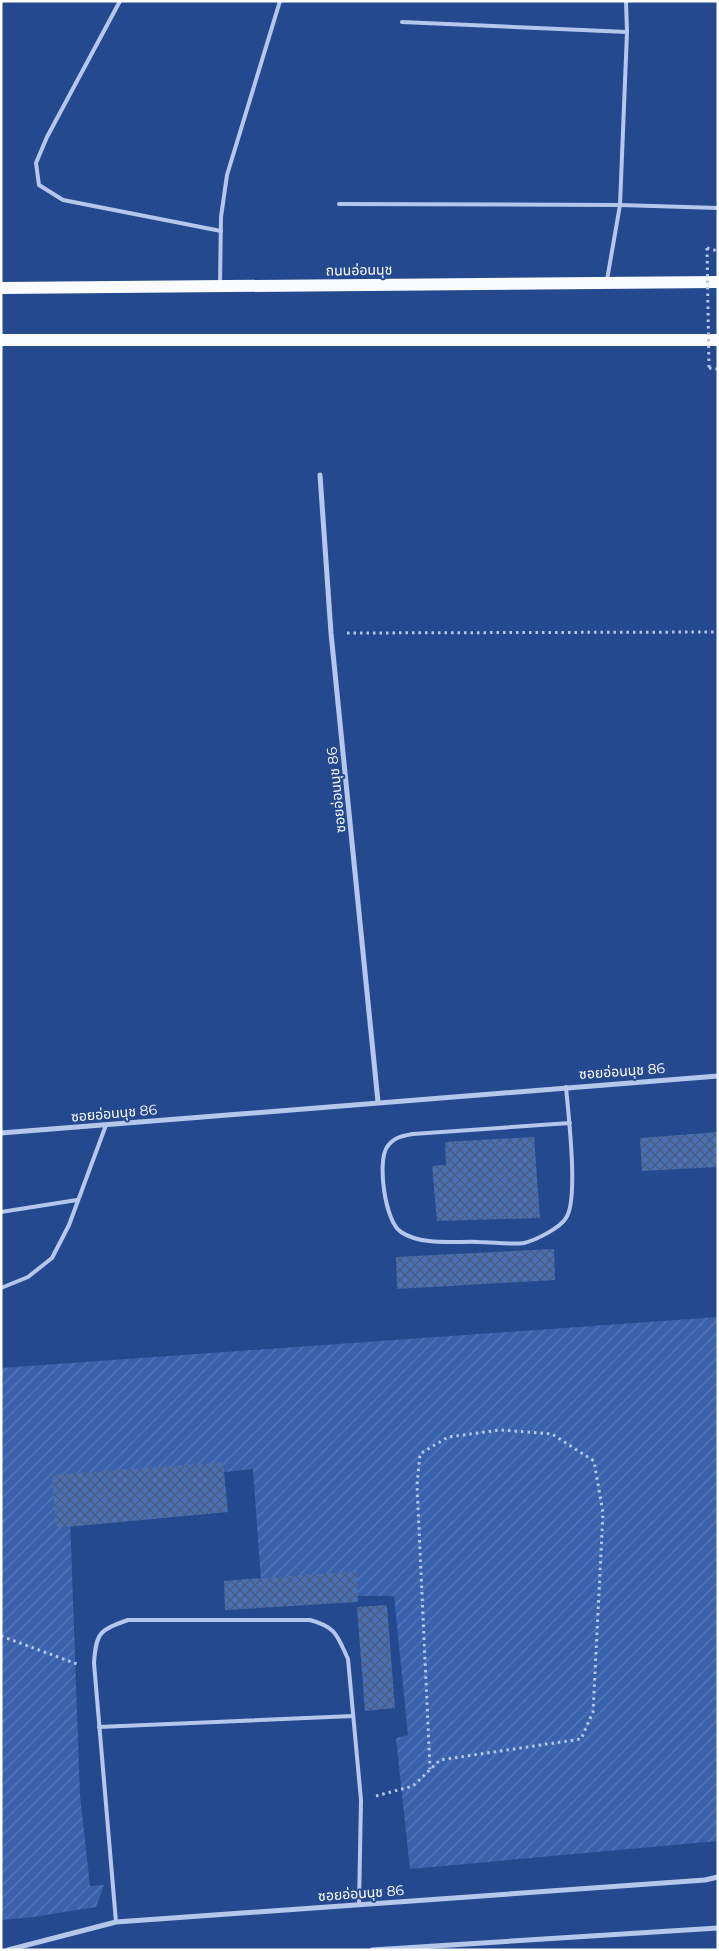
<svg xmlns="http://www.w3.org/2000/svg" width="719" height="1951" viewBox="0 0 719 1951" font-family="Montserrat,'Noto Sans Thai',sans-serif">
<defs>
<pattern id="garden-furrows" width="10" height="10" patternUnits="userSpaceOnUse" patternTransform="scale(1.25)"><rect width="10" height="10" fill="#3961ac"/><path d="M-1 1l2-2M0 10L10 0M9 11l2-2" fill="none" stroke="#5779b8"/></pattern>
<pattern id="building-cross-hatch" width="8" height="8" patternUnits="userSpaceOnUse" patternTransform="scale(1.25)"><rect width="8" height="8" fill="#496fb4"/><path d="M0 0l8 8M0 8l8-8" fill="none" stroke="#4b5c7b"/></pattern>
</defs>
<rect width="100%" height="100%" fill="#24498f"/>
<!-- garden -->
<path fill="url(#garden-furrows)" d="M718 1317V1841L410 1869 396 1738 408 1735 394 1596H262L253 1469 69 1489 80 1795 90 1886 104 1885 96 1907 33 1917 1 1920V1368Z"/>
<!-- building -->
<g fill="url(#building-cross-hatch)">
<path d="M718 1132V1167L642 1171 640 1138Z"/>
<path d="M534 1137 540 1218 437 1221 432 1166 446 1165 445 1142Z"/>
<path d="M554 1249 555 1280 397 1289 396 1257Z"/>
<path d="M223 1462 228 1512 56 1528 52 1475Z"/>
<path d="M357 1571 358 1602 225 1610 224 1581Z"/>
<path d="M387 1605 395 1708 365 1711 357 1607Z"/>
</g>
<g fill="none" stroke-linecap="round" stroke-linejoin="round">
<!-- path -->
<g stroke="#b5c8ec" stroke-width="3" stroke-dasharray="2.5 4" stroke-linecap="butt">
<path d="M707 248 718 251"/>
<path d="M709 368 718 369"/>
<path d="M347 633 718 632"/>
<path d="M1 1636 77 1664"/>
<path d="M376 1796 413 1786 440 1760 581 1739 593 1712 603 1513 594 1461 552 1434 500 1430 448 1437 420 1454 417 1485 430 1769"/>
</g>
<!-- lane -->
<g stroke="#b5c8ec" stroke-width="4">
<path d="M120 1 47 137 36 163 39 185 63 200 221 231"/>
<path d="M402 22 627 32"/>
<path d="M339 204 620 205 718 208"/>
<path d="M607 280 620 205 627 32 626 1"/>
<path d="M220 284 221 217 227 175 280 1"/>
<path d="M566 1087C568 1111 579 1200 566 1218 560 1228 536 1240 524 1243 512 1245 492 1242 479 1242 454 1241 422 1246 401 1232 385 1222 377 1162 387 1147 394 1137 402 1136 413 1134L570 1123"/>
<path d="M1 1212 77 1200"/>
<path d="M1 1288 28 1277 52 1258 69 1225 106 1125"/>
<path d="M99 1727 353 1716"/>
<path d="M116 1922 94 1663C96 1632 100 1630 128 1620H310C336 1627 337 1635 348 1659L361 1800 359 1905"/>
</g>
<!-- street -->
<g stroke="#b5c8ec" stroke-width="5">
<path d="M320 475 331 633 378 1102"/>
<path d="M1 1133 718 1076"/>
<path d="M8 1950 116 1922 705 1880 718 1877"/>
<path d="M372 1950 718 1928"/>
</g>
<!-- primary -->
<g stroke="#fafbff" stroke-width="12">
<path d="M1 288 718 282"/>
<path d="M1 340H718"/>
</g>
<!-- path-bridge -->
<path stroke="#b5c8ec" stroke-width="3" stroke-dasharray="2.5 4" stroke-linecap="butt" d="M707 248 709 368"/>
</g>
<g text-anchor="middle" stroke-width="4" stroke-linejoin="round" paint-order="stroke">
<!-- street labels -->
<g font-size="14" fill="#fff" stroke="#24498f">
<text transform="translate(359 270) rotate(-1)" y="5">ถนนอ่อนนุช</text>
<text transform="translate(336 790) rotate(-96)" y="5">ซอยอ่อนนุช 86</text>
<text transform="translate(622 1071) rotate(-4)" y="5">ซอยอ่อนนุช 86</text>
<text transform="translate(114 1113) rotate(-5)" y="5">ซอยอ่อนนุช 86</text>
<text transform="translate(361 1893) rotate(-4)" y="5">ซอยอ่อนนุช 86</text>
</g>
</g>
<!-- border -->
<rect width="719" height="1951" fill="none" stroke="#ffffff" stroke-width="5"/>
</svg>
